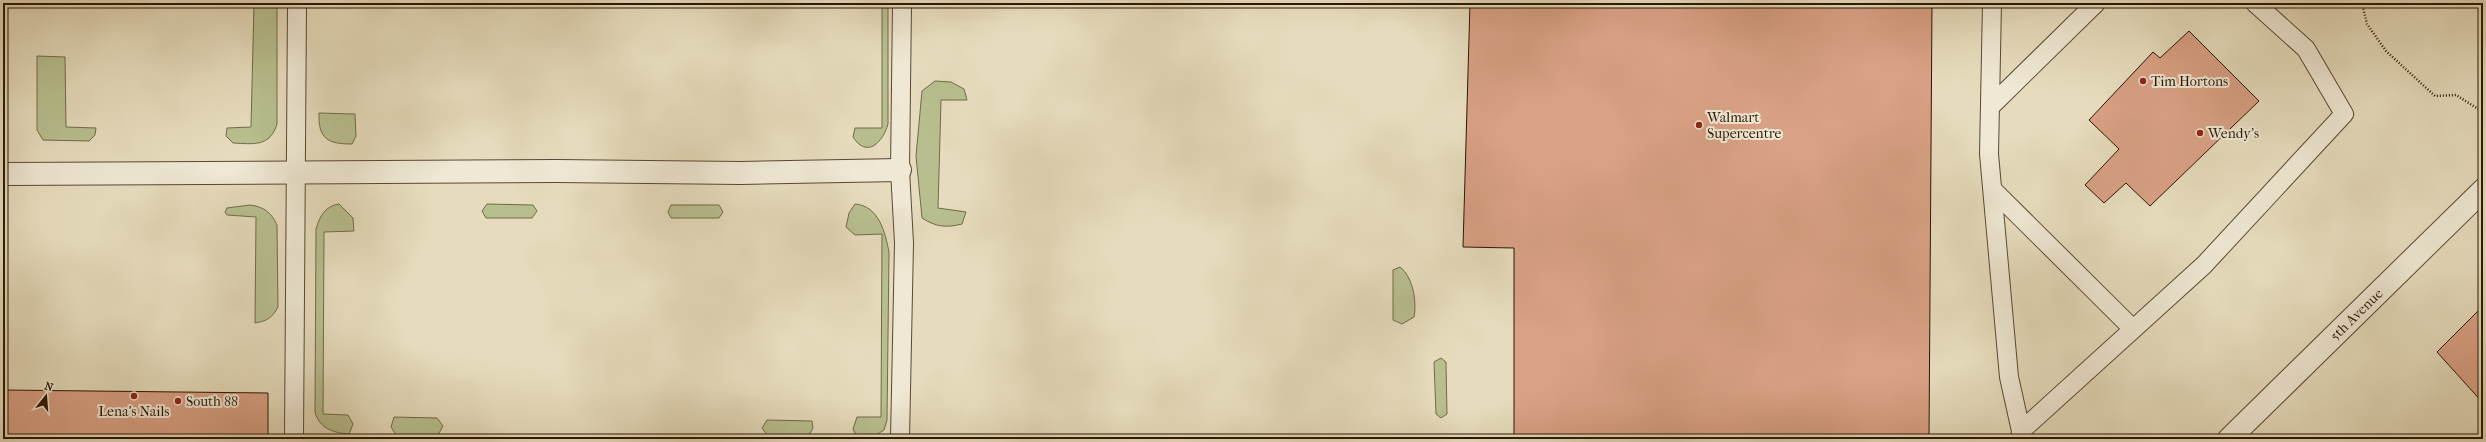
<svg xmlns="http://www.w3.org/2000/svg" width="2486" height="442" viewBox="0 0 2486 442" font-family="'IM FELL French Canon',serif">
<rect width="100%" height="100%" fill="#e6dcbd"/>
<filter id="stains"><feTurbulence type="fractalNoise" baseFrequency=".005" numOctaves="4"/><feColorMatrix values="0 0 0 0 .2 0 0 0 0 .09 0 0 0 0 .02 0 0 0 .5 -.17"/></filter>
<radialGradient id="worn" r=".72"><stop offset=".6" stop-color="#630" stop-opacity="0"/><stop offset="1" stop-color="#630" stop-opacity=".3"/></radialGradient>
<!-- green -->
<g fill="#b8bf8f" stroke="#726a49">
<path d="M254 3H277V124C270 147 254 144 233 143L226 136 227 128 251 127Z"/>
<path d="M882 3H888V124C883 142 867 159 853 137L855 128H882Z"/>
<path d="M37 56 65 57 66 127 96 128 95 135 89 141 43 140 37 130Z"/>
<path d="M935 81 951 82 964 89 967 100H941L938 208 966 212 962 224C946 228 936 227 922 218L916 156 922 91Z"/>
<path d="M319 113 355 114 356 136 352 144C328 144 318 139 319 113Z"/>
<path d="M339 204 353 218 354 231 324 232 323 414 348 415 353 424 349 434C333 433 319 428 315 412L316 229C320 216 325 206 339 204Z"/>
<path d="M487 204 533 205 537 211 532 218H486L482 211Z"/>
<path d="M855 204C879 206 885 232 889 252L887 420 884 430 876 435 857 437 853 429 857 417H881L882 234 855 235 846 227 849 213Z"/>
<path d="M250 205C264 207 271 212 277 225L278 307C272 318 267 321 255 323L256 217 227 215 225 212 227 208Z"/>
<path d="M671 205H719L723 212 719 218H671L668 212Z"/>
<path d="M1400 267C1413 277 1417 302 1414 317L1402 324 1393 320V270Z"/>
<path d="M1441 358 1446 362 1447 414 1441 418 1436 414 1434 362Z"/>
<path d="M394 417 437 418 443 426 438 435H396L391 427Z"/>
<path d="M767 420 812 421 813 428 809 435 768 436 762 428Z"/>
</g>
<!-- building -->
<g fill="#d9a185" stroke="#2b1603">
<path d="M1470 3H1932L1929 439H1514V248L1463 247Z"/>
<path d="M2189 31 2259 101 2150 206 2126 183 2104 203 2085 185 2119 149 2089 120 2153 52 2160 58Z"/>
<path d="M2483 306V403L2437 352Z"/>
<path d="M3 390 268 393V439H3Z"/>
</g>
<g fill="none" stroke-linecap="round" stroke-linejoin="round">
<!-- service casing -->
<g stroke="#5a4832" stroke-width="20">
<g id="service">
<path d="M1992 3 1989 154 2009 377 2021 431 2020 439"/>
<path d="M1990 107 2096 3"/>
<path d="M1993 190 2133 329"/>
<path d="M2021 431 2204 265 2344 114 2306 49 2255 3"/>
<path d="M294 439 297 3"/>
<path d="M900 439 904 243 900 170 902 3"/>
</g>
</g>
<!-- minor casing -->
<g stroke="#5a4832" stroke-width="24">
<path id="minor" d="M3 174 556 171 741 173 900 170"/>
</g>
<!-- tertiary casing -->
<g stroke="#5a4832" stroke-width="24">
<g id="tertiary">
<path id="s1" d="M2229 439 2483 190"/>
</g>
</g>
<!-- path -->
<path stroke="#2b1603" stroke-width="2.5" stroke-dasharray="1 2" stroke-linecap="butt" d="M2362 3 2367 24 2386 51 2435 96 2456 95 2483 112"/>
<!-- service -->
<use href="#service" stroke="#efe8d4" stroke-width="18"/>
<!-- minor -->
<use href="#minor" stroke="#efe8d4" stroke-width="22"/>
<!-- tertiary -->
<use href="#tertiary" stroke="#efe8d4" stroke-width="22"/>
</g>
<!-- markers -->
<g fill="#8f2418" stroke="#efe8d4" stroke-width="1.5">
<circle cx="2143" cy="81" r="4"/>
<circle cx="1699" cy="125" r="4"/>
<circle cx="2200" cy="133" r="4"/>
<circle cx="134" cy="396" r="4"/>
<circle cx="178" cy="401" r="4"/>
</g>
<g text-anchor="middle" stroke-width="4" stroke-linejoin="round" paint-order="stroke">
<!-- poi labels -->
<g font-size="14" fill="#2b1603" stroke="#efe8d4" text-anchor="start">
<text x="2151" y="86">Tim Hortons</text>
<text x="1707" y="122">Walmart<tspan x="1707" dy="16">Supercentre</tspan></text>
<text x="2208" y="138">Wendy's</text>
<text x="186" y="406">South 88</text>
<text x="134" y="416" text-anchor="middle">Lena's Nails</text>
</g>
<!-- street labels -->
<g font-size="14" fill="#2b1603" stroke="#efe8d4">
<text dy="5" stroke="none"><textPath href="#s1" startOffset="178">5th Avenue</textPath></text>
</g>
</g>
<!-- margin -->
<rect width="2486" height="442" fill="none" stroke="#e6dcbd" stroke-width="16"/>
<rect x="4" y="4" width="2478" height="434" fill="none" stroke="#2b1603" stroke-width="2"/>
<rect x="8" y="8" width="2470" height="426" fill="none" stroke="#2b1603"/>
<!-- north arrow -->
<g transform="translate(46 396) rotate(17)" stroke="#efe8d4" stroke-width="3" paint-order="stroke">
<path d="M0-3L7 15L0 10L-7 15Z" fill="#2b1603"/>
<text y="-6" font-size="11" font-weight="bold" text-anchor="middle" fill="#2b1603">N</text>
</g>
<rect width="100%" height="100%" filter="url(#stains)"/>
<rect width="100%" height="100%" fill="url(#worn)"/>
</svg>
